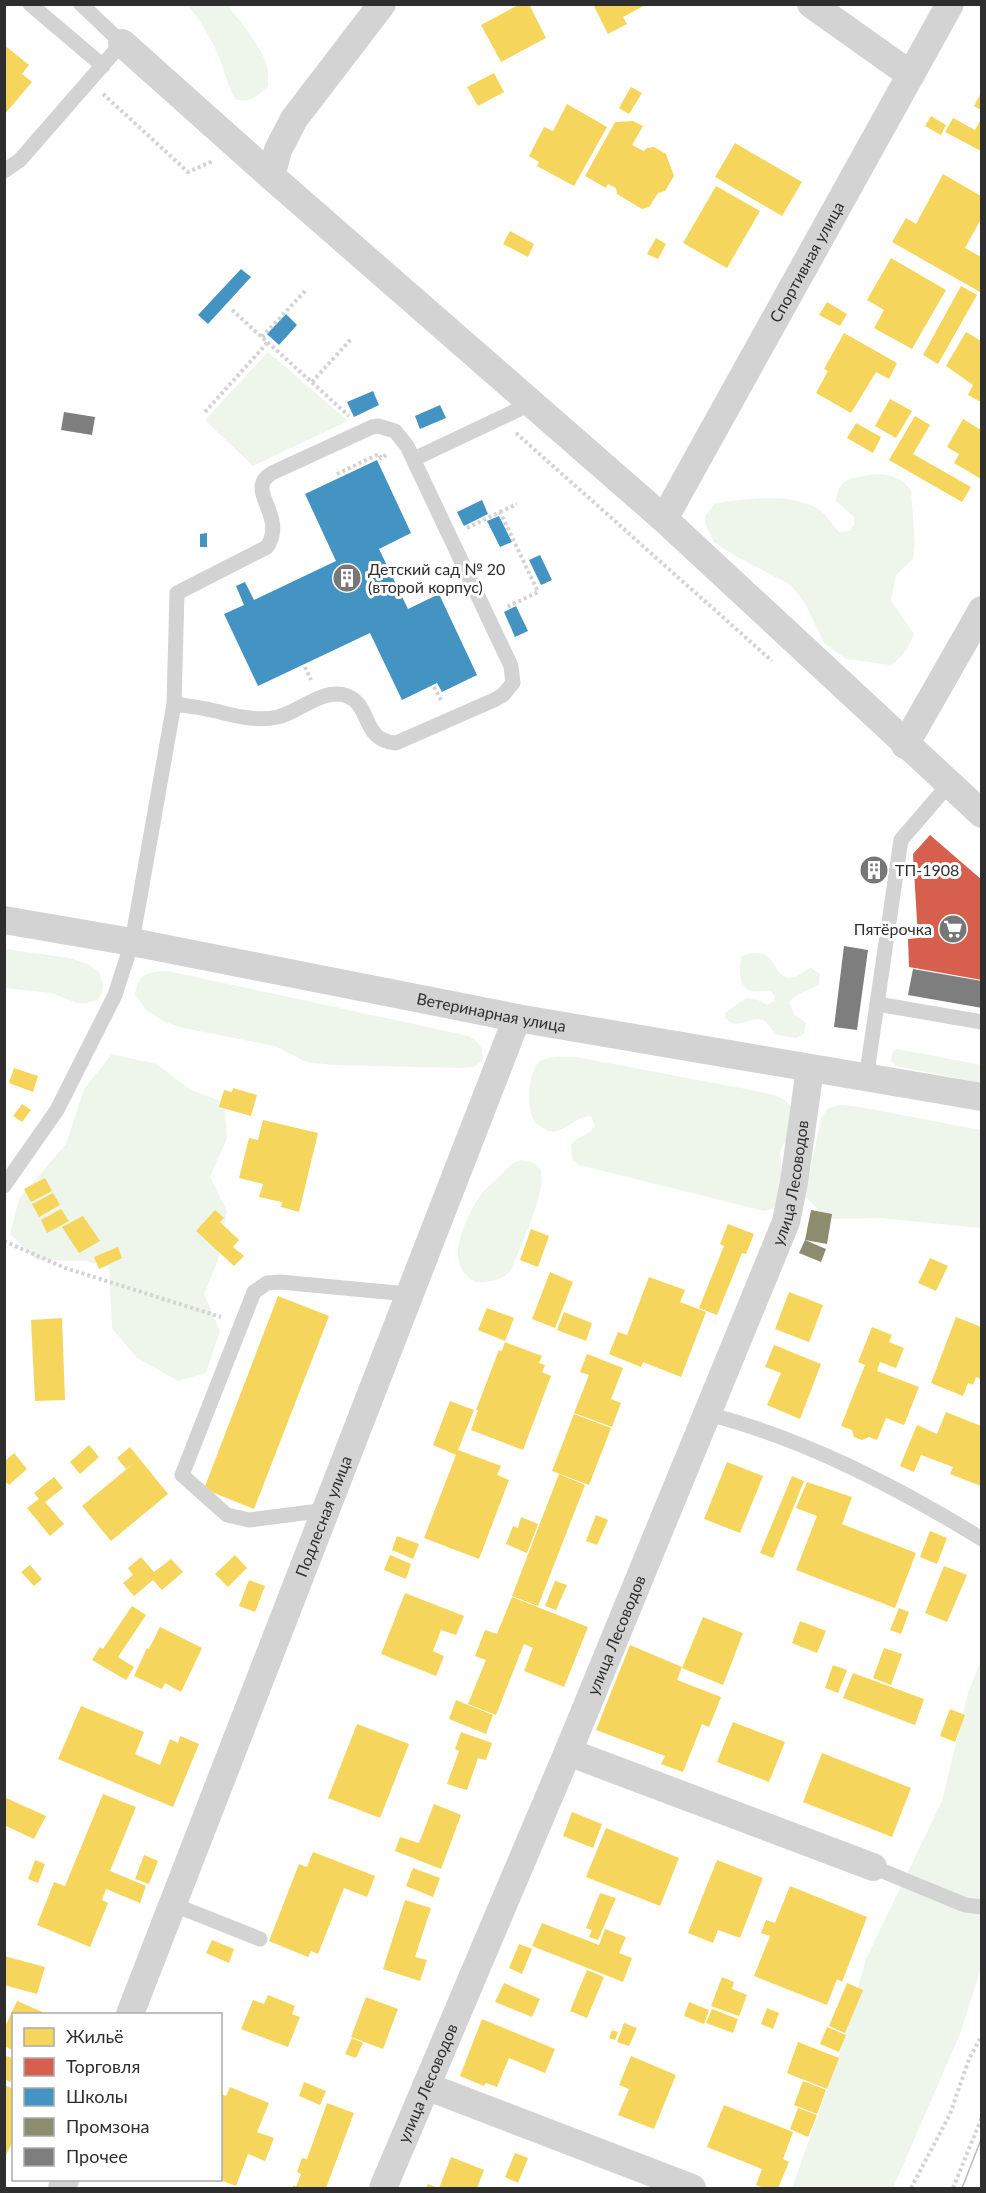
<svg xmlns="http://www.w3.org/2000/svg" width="986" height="2193" viewBox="0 0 986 2193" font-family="Lato,sans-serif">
<rect width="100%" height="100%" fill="#fff"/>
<!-- green -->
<g fill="#eef5eb">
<path d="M187 5H227C241 22 260 44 267 66 269 72 268 79 268 86 258 97 251 102 236 100 227 85 224 68 217 52 209 35 200 19 187 5Z"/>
<path d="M268 352 348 421 253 466 205 420Z"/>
<path d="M875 474 889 475 903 481 911 490 915 544 913 559 896 575 891 600 914 634C910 647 902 657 891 665L846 659 824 643 806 605 791 585 739 558 714 542 705 523 706 515 714 504C743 498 796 492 821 511 827 516 833 526 839 532L850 531 854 525V517L836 501C839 476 853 478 875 474Z"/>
<path d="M5 949 69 958 88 964 99 972 103 985 102 993 97 1000 87 1003H76L52 993 5 988Z"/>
<path d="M746 954C752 953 760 953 765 955 777 960 777 982 794 977 800 976 804 970 811 968L820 974 819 984C811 991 799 991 789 1002L794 1014 806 1023 804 1034 796 1038 777 1035 764 1020C748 1016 738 1032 725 1018V1013L746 998 758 1000 767 1005 774 1001 775 997 772 992C765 989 760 992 752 991 738 988 738 967 742 956Z"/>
<path d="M168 971 469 1036C480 1044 484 1048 482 1061L474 1067 462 1068 334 1065 306 1062 275 1046 183 1028 165 1022 147 1011 135 994C139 972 148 972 168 971Z"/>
<path d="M897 1049 981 1065V1083L896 1066 891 1061 893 1052Z"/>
<path d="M112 1054 156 1064 191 1090 224 1102 227 1138 210 1177 227 1211 218 1260 204 1294 220 1331 206 1373 178 1381 136 1357 112 1328 109 1267 86 1261 37 1260 10 1234 19 1199 66 1144 84 1089Z"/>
<path d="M576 1057 762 1092C776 1095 787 1098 795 1112L789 1139C775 1149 782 1160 782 1174 782 1184 779 1194 778 1203L771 1209 764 1211 579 1165 572 1159 571 1144C579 1136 588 1135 595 1126L591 1116C575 1116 563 1135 548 1131 544 1129 536 1124 534 1120 526 1109 528 1071 539 1062 548 1055 566 1057 576 1057Z"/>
<path d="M839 1105 854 1106 981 1130V1228L881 1218 827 1219 805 1196 821 1119 827 1109Z"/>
<path d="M522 1160C530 1161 538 1163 541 1171 547 1190 519 1250 511 1270 503 1280 494 1281 482 1282 475 1283 471 1280 466 1275 447 1257 466 1218 478 1199 483 1190 493 1183 500 1176 507 1169 511 1162 522 1160Z"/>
<path d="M981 1660V1968L960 2034 893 2188H792L838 2059 866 1959 942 1801 968 1693Z"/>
</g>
<!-- homes -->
<g fill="#f6d55c">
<path d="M520 4H529L546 38 501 62 481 25Z"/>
<path d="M593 4H647L623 17 627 24 608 34Z"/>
<path d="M4 45 29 65 22 74 32 82 4 115Z"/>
<path d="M494 73 504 92 478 106 467 87Z"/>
<path d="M631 87 642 93 629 114 619 108Z"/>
<path d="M981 93V110L974 106Z"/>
<path d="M567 104 607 127 574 186 537 166 539 162 529 156 544 127 553 131Z"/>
<path d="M931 116 946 125 941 135 925 126Z"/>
<path d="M953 118 975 130 981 119V151L945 132Z"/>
<path d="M633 121 643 126 632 145 644 151 647 148 654 147 666 154 674 176 665 191 658 193 649 207 642 209 617 194 616 188 608 184 606 188 585 176 615 122Z"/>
<path d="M735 143 802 182 782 216 715 177Z"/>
<path d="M943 174 981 196V219L965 248 981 257V289L980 292 892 242 906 218 916 224Z"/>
<path d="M716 186 760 211 727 268 683 243Z"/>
<path d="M510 231 534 244 528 257 503 244Z"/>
<path d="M656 238 666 244 658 259 647 254Z"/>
<path d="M891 258 946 290 912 349 874 328 884 310 867 300Z"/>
<path d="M961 286 977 295 938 364 923 355Z"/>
<path d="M827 302 847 314 840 326 819 315Z"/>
<path d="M966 332 981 341V402L968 395 973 385 946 366Z"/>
<path d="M844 333 897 363 889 379 876 372 851 413 816 393 828 371 824 369Z"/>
<path d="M890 399 912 411 896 438 875 426Z"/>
<path d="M915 416 930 425 913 454 971 487 962 502 889 460Z"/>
<path d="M963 419 981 430V479L954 463 959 454 947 447Z"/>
<path d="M856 423 881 437 873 453 847 438Z"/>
<path d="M14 1068 38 1076 33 1092 9 1083Z"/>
<path d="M233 1088 257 1095 251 1116 219 1107 224 1090 232 1092Z"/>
<path d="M22 1104 31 1110 22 1122 13 1116Z"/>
<path d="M263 1120 318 1133 299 1212 281 1207 282 1202 259 1197 263 1184 239 1178 249 1138 258 1140Z"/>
<path d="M45 1178 52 1191 31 1202 24 1189Z"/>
<path d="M53 1193 60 1205 39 1217 32 1204Z"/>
<path d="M61 1209 69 1221 47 1233 41 1220Z"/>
<path d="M215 1210 224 1218 220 1222 239 1240 233 1247 244 1256 234 1266 196 1231Z"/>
<path d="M83 1216 100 1241 79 1253 62 1227Z"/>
<path d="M728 1224 754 1234 746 1254 742 1253 717 1315 699 1308 724 1246 720 1244Z"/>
<path d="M531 1229 549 1236 538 1267 520 1260Z"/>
<path d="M118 1247 122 1258 99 1269 94 1257Z"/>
<path d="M930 1258 948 1266 936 1291 918 1283Z"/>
<path d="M550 1272 573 1282 555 1328 532 1319Z"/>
<path d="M649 1277 685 1290 680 1302 706 1312 681 1377 643 1362 641 1367 609 1354 618 1332 627 1335Z"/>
<path d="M789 1292 823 1305 809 1342 775 1329Z"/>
<path d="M278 1296 329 1316 254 1509 204 1489Z"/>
<path d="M487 1308 514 1318 505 1341 478 1330Z"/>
<path d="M564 1312 592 1323 586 1341 557 1330Z"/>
<path d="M956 1317 981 1327V1379L976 1377 973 1385 968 1383 963 1396 931 1383Z"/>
<path d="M62 1318 65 1400 35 1401 31 1320Z"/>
<path d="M872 1327 892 1335 889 1342 904 1348 896 1368 880 1362 877 1371 919 1387 904 1425 886 1418 877 1440 869 1437 862 1440 854 1437 852 1430 841 1426 865 1365 858 1362Z"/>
<path d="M505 1342 542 1356 539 1363 545 1365 542 1372 551 1376 523 1450 471 1430 478 1410H476L499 1350 502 1351Z"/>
<path d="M774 1345 821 1364 800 1419 767 1405 781 1373 765 1367Z"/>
<path d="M587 1354 623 1368 611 1399 621 1403 612 1427 574 1413 589 1375 580 1372Z"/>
<path d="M450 1401 474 1410 458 1450 501 1466 497 1475 509 1480 479 1559 424 1538 456 1455 433 1445Z"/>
<path d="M946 1412 981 1426V1486L950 1474 953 1467 921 1455 914 1472 900 1466 917 1425 937 1434Z"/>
<path d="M574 1414 611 1428 589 1485 552 1471Z"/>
<path d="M89 1445 99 1457 80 1474 70 1462Z"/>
<path d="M130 1447 168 1494 111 1541 82 1506 134 1463 126 1469 117 1458Z"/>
<path d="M14 1453 27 1469 9 1485 4 1480V1462Z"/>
<path d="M727 1462 763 1476 740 1533 704 1519Z"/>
<path d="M559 1474 585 1485 538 1606 512 1596Z"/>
<path d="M792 1476 804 1481 773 1558 760 1553Z"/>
<path d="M54 1477 63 1488 45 1502 64 1524 50 1536 27 1508 39 1499 34 1493Z"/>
<path d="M807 1482 852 1497 842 1524 916 1553 895 1608 796 1570 817 1516 796 1508Z"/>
<path d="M596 1515 608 1520 597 1545 586 1541Z"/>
<path d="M521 1517 538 1524 527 1553 506 1544 513 1526 518 1528Z"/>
<path d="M930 1531 947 1538 937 1564 920 1557Z"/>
<path d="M397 1536 419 1544 413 1559 392 1550Z"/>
<path d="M235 1555 247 1568 228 1587 215 1574Z"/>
<path d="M390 1555 411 1564 406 1579 384 1570Z"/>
<path d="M141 1557 154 1572 171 1559 183 1572 162 1590 153 1580 134 1596 123 1583 133 1575 128 1568Z"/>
<path d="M30 1565 42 1579 34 1586 21 1572Z"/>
<path d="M944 1566 967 1575 947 1622 925 1613Z"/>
<path d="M249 1580 265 1586 255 1612 239 1606Z"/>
<path d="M555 1581 567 1585 556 1610 545 1606Z"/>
<path d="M405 1593 464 1616 456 1635 441 1630 433 1651 444 1656 436 1676 381 1654Z"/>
<path d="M512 1597 588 1627 564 1687 524 1671 533 1648 524 1644 496 1715 468 1704 486 1660 475 1656 485 1630 497 1634Z"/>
<path d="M132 1606 146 1615 118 1657 134 1667 126 1680 92 1660 100 1647 103 1649Z"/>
<path d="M899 1608 909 1612 901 1634 890 1630Z"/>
<path d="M703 1617 743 1633 723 1685 682 1668Z"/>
<path d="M800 1621 826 1631 817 1653 792 1643Z"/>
<path d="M160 1627 202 1648 181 1692 165 1683 162 1689 134 1676 147 1648 149 1649Z"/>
<path d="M630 1645 682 1667 677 1680 721 1697 709 1727 702 1724 683 1772 661 1764 665 1756 596 1730Z"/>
<path d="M884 1648 902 1654 891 1685 873 1678Z"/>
<path d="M833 1665 847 1670 838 1693 825 1688Z"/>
<path d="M853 1673 924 1699 915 1725 843 1698Z"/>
<path d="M456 1700 493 1715 486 1734 449 1719Z"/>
<path d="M81 1706 144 1732 135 1754 160 1765 170 1739 178 1743 180 1736 199 1744 173 1807 58 1759Z"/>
<path d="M950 1709 965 1715 955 1742 940 1736Z"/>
<path d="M733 1722 785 1742 769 1782 717 1762Z"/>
<path d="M357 1724 409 1744 380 1818 328 1798Z"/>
<path d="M461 1732 492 1743 486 1760 478 1758 467 1790 447 1784 459 1751 455 1749Z"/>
<path d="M822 1753 911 1788 892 1837 803 1802Z"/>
<path d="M103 1794 136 1807 110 1871 146 1886 140 1903 106 1889 102 1900 108 1903 90 1947 37 1925 54 1882 65 1886Z"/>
<path d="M4 1797 46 1816 34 1839 4 1825Z"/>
<path d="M434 1804 461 1815 441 1869 395 1851 400 1837 419 1843Z"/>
<path d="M572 1812 602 1824 593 1848 563 1836Z"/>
<path d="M606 1828 679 1858 660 1906 586 1877Z"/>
<path d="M313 1852 375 1876 367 1897 344 1888 318 1954 311 1951 308 1957 269 1941 299 1864 307 1867Z"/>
<path d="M144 1855 158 1861 149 1884 135 1879Z"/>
<path d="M35 1860 45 1864 38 1883 28 1879Z"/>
<path d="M717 1860 763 1878 740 1938 718 1930 713 1943 688 1933Z"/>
<path d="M413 1868 440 1878 433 1897 406 1886Z"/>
<path d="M790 1886 867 1917 842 1982 837 1979 827 2005 754 1976 770 1936 761 1933 766 1920 775 1923Z"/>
<path d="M600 1893 616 1898 598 1940 589 1937 592 1930 586 1928Z"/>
<path d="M405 1900 431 1908 415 1957 427 1960 420 1981 383 1969Z"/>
<path d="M542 1923 599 1945 605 1929 626 1937 619 1953 632 1958 623 1982 532 1946Z"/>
<path d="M212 1940 234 1949 229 1963 206 1953Z"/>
<path d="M519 1944 532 1949 522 1974 509 1968Z"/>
<path d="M4 1956 45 1967 37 1994 4 1985Z"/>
<path d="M587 1970 604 1977 587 2018 570 2011Z"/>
<path d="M722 1977 734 1982 732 1989 747 1995 739 2016 711 2006Z"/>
<path d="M504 1983 540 1999 532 2017 495 2002Z"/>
<path d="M847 1983 863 1990 845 2033 829 2026Z"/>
<path d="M268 1995 295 2006 292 2014 300 2017 288 2047 241 2029 253 2000 264 2004Z"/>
<path d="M366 1997 398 2009 383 2049 351 2037Z"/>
<path d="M17 2001 47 2014H14V2051L4 2046V2029Z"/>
<path d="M689 2002 709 2010 704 2024 684 2016Z"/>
<path d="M767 2008 779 2013 773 2029 761 2024Z"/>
<path d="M712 2009 738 2019 733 2033 706 2023Z"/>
<path d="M482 2019 555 2049 545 2073 509 2058 497 2087 486 2083 484 2086 460 2076Z"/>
<path d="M624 2023 637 2028 629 2046 617 2042Z"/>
<path d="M827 2027 846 2035 839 2052 820 2044Z"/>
<path d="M612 2030 618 2032 615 2040 609 2038Z"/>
<path d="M352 2038 363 2043 356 2058 345 2054Z"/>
<path d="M798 2042 839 2058 827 2089 787 2073Z"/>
<path d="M4 2055 14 2059V2075L10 2082 4 2079Z"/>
<path d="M631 2056 676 2075 654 2129 618 2115 629 2089 619 2085Z"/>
<path d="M803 2081 826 2090 817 2114 794 2105Z"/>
<path d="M304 2082 326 2091 320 2105 299 2096Z"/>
<path d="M4 2085 14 2089V2139L4 2159Z"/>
<path d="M230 2087 269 2103 257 2132 274 2138 265 2161 248 2154 236 2186 220 2180V2094L226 2096Z"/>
<path d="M327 2103 354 2113 326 2188H292L294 2185 296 2187 301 2174 297 2172 302 2158 307 2159Z"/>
<path d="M724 2105 793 2132 783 2159 789 2162 778 2188H764L756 2185 762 2169 707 2147Z"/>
<path d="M798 2108 817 2115 808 2137 790 2129Z"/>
<path d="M515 2153 528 2158 518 2183 505 2177Z"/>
<path d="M451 2157 484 2170 477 2188H426L428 2184 439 2188Z"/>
</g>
<!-- shops -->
<path fill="#d6604d" d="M930 835 982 880V980L909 967 908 939 918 938 913 854Z"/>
<!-- schools -->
<g fill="#4393c3">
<path d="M241 269 251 277 208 324 198 315Z"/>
<path d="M286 314 297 325 279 345 267 334Z"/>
<path d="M373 391 379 405 354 417 347 402Z"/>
<path d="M440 405 446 418 420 429 415 416Z"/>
<path d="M377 460 411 533 379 549 408 609 439 594 477 675 442 692 437 683 402 700 370 633 258 686 224 614 244 605 236 586 245 582 254 600 336 561 305 494Z"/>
<path d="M482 500 488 514 464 526 457 512Z"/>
<path d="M499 516 512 542 500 547 487 521Z"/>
<path d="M207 533V547H200V534Z"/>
<path d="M540 555 552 580 541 585 529 560Z"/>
<path d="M516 606 528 631 515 637 504 612Z"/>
</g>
<!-- industry -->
<g fill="#8c8c6e">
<path d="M811 1210 832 1214 827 1244 805 1240Z"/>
<path d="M805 1240 826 1249 821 1262 799 1253Z"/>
</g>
<!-- building -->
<g fill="#7e7e7e">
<path d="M64 412 95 417 92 435 61 430Z"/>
<path d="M869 857 882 858 880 882 867 881Z"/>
<path d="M844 946 868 950 857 1030 834 1027Z"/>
<path d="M913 969 982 981V1008L908 995Z"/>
</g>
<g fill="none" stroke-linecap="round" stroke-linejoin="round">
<!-- path -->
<g stroke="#d3d3d3" stroke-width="4" stroke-dasharray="3 3" stroke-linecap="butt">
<path d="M103 94 188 172 213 161"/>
<path d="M232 310 349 416"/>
<path d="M262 337 306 290"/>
<path d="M312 382 352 338"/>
<path d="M205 412 268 342"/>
<path d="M516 433 772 661"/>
<path d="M337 474 379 454 381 458 388 454"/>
<path d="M500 512 517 504"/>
<path d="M467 528 500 512 538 592 507 607"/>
<path d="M305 667 311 680"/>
<path d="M434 687 441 700"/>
<path d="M4 1241 65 1268 221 1317"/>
<path d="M911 2188 950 2114 969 2059 982 2035"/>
<path d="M953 2188 982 2117"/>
</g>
<!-- lane -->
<g stroke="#d3d3d3" stroke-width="15">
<path d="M30 4 103 66"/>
<path d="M81 4 122 43"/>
<path d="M4 171 20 160 122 43"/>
<path d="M414 459 532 403"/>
<path d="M877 1004 982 1022"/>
<path d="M866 1079 901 840 949 784"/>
<path d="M4 1186 57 1110 115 995 132 942 174 704C186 706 199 707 211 710 234 715 254 722 278 717 299 712 324 687 347 696 372 705 361 741 396 743L494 700 503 695 513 683 511 666 407 446 395 431 378 426 372 427 272 473C243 490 288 515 267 547L177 593 174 704"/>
<path d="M708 1414C805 1439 897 1487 982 1539"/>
<path d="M327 1510 249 1520 227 1515 182 1475 254 1292 267 1283 280 1282 408 1294"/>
<path d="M873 1867 965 1905 982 1907"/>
<path d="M172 1904 260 1939"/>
</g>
<!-- street -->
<g stroke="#d3d3d3" stroke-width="28">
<path d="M811 4 911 75"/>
<path d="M122 43 271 176 664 519 982 814"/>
<path d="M271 176 278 150 294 119 382 4"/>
<path id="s1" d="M664 519 950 4"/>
<path d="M905 745 982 610"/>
<path id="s2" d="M4 920 132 942 517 1018 982 1097"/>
<path d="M568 1752 873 1867"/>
<path id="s3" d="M130 2014 517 1018"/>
<path d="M426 2086 692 2188"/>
<path d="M62 2188 65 2180"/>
<path id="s4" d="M383 2188 568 1752 786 1222 794 1182 810 1069"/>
</g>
<!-- tram -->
<path stroke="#bababa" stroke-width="1.5" d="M962 2188 982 2137"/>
</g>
<!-- icons -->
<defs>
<g id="building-disc" transform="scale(1.5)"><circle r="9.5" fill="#777" stroke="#fff"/><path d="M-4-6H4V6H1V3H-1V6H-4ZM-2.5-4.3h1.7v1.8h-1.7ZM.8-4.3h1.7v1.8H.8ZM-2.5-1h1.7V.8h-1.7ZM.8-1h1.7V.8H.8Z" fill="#fff"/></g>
<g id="supermarket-disc" transform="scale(1.5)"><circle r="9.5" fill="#777" stroke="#fff"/><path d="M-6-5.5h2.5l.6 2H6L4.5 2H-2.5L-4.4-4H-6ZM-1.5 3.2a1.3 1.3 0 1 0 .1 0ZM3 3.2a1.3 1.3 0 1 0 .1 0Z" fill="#fff"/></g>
</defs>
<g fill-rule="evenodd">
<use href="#building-disc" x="347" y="578"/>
<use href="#building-disc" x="874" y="870"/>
<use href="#supermarket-disc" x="953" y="929"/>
</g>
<g text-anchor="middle" stroke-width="6" stroke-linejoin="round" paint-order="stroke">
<!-- street labels -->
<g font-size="16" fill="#2e2e2e" stroke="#fff">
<text dy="6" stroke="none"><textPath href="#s1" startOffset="294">Спортивная улица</textPath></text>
<text dy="6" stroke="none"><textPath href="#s2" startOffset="496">Ветеринарная улица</textPath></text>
<text dy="6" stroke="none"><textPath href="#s4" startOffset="1086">улица Лесоводов</textPath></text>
<text dy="6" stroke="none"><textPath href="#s3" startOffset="534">Подлесная улица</textPath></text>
<text dy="6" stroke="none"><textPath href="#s4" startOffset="600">улица Лесоводов</textPath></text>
<text dy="6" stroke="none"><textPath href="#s4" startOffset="114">улица Лесоводов</textPath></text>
</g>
<!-- poi labels -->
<g font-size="16" fill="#2e2e2e" stroke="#fff" text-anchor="start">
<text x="368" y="575">Детский сад № 20<tspan x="368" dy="18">(второй корпус)</tspan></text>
<text x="895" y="876">ТП-1908</text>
<text x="932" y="935" text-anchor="end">Пятёрочка</text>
</g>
</g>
<!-- border -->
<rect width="986" height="2193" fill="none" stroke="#2e2e2e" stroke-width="12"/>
<!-- legend -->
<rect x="12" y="2013" width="210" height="168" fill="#ffffff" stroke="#ababab" stroke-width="1.5"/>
<rect x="24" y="2028" width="30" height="18" fill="#f6d55c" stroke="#ababab" stroke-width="1.5"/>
<text x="66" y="2043" font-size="18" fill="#2e2e2e">Жильё</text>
<rect x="24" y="2058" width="30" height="18" fill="#d6604d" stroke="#ababab" stroke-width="1.5"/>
<text x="66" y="2073" font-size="18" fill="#2e2e2e">Торговля</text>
<rect x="24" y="2088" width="30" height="18" fill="#4393c3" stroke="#ababab" stroke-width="1.5"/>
<text x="66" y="2103" font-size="18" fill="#2e2e2e">Школы</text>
<rect x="24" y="2118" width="30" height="18" fill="#8c8c6e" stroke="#ababab" stroke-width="1.5"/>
<text x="66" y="2133" font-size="18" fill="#2e2e2e">Промзона</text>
<rect x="24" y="2148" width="30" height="18" fill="#7e7e7e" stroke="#ababab" stroke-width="1.5"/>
<text x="66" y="2163" font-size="18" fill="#2e2e2e">Прочее</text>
</svg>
